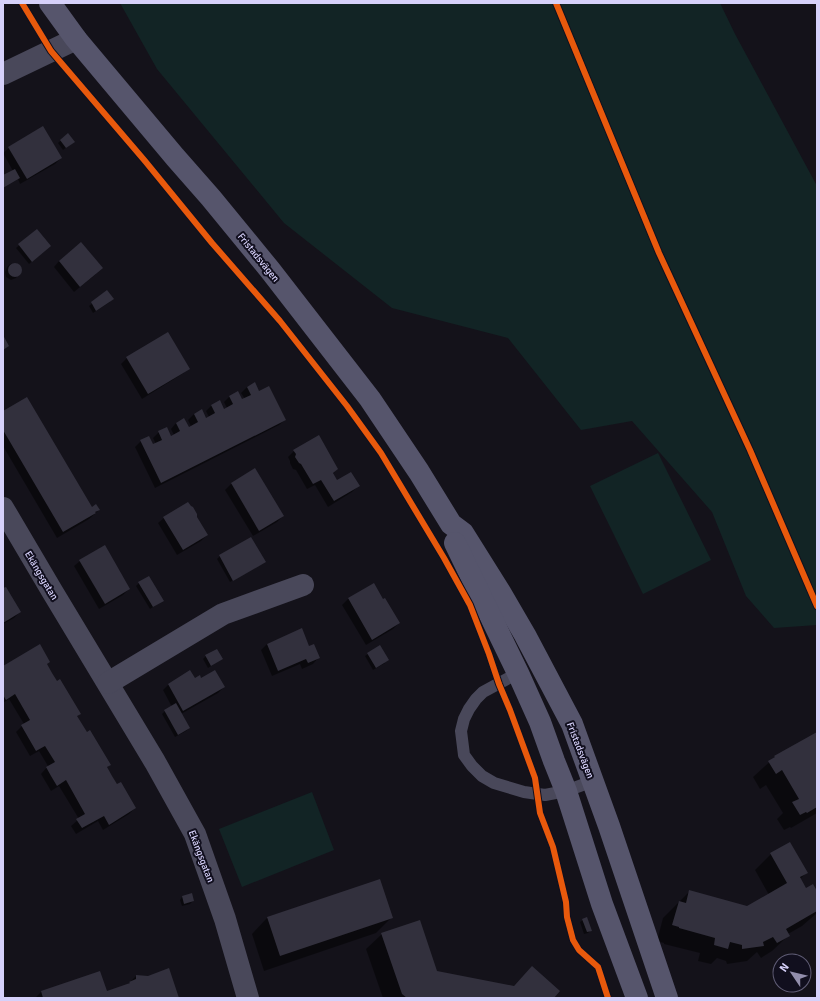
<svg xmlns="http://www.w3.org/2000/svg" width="820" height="1001" viewBox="0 0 820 1001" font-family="Signika,sans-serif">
<rect width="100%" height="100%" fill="#14121a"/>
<!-- green -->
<g fill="#122425">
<path d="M120 3H720L735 34 817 186V625L774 628 746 596 712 512 632 421 581 430 508 338 392 308 284 223 157 69Z"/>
<path d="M658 453 711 560 643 594 590 486Z"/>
<path d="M312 792 334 850 242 887 219 829Z"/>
</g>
<!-- shadow -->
<g fill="#0007">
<path d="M68 134 71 144 63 150 58 143Z"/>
<path d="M9 148 61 158 55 164 20 184 18 179 3 188V176L13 171 3 153Z"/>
<path d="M37 230 47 249 29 264 16 248Z"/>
<path d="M59 261 96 274 74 292 54 267Z"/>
<path d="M16 263 20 266 21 270 16 278 11 280 6 277 5 272 7 267 10 264Z"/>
<path d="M107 292 110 302 93 313 89 306Z"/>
<path d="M127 358 188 369 182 374 142 399 121 364Z"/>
<path d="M255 384 259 392 285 420 279 425 155 488 135 447 141 441 153 446 156 444 153 438 159 432 166 428 171 437 174 435 171 429 176 423 188 428 191 426 188 420 194 414 206 419 209 417 206 411 212 405 224 410 227 408 224 402 230 396 241 401 245 399 241 393 247 387Z"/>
<path d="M3 412 91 508 99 510 89 519 57 538 3 446Z"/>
<path d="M294 451 337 469 333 474 337 481 358 486 352 492 328 507 315 485 307 489 296 470 293 469 290 463V461L288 457Z"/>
<path d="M255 470 283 516 277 522 253 536 225 490 231 484Z"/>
<path d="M196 517 207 535 201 541 177 555 158 523 164 518Z"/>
<path d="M251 538 263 563 230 582 217 559 220 556Z"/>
<path d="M80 561 129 589 123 595 99 609 74 566Z"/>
<path d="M139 583 162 601 150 609 136 586Z"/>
<path d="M373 584 383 601 399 623 393 629 366 645 342 605 348 599Z"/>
<path d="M3 589 20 612 14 618 3 624Z"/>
<path d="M301 630 309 647 318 658 313 664 302 669 300 664 272 676 261 650 267 644Z"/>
<path d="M368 654 385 663 373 670 365 656Z"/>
<path d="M206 656 219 661 208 668 203 659Z"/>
<path d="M49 662 46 665 76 717 110 765 106 768 111 776 135 808 129 814 103 830 98 821 76 834 71 826 79 819 59 786 51 791 41 774 48 766 39 751 30 756 16 732 24 724 9 699 3 703V667Z"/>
<path d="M194 679 224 687 218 693 181 714 189 728 186 731 175 737 162 714 165 711 172 707 163 690 169 684Z"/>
<path d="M817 733V813L791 828 790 827 784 830 777 819 783 813 766 785 760 789 753 777 775 757Z"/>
<path d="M771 854 806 873 800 879 806 889 817 893V913L802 926 788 934V936L772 951 761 958 757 952 747 961 727 964 726 961 717 958 711 964 698 961 700 953 664 944V943L657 941 663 918 689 892 747 907 769 895 755 870Z"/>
<path d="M182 897 193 901 190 904 182 906 180 900Z"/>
<path d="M392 917 376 933 264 971 252 934 267 918Z"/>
<path d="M583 920 591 930 588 933 584 934 580 922Z"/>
<path d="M382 934 436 972 513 987 532 967 552 998H383L366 949Z"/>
<path d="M99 972 106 993 127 985 136 976 178 998H35L41 992Z"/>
</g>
<!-- building -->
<g fill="#32303d">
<path d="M43 126 62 158 27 179 8 147Z"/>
<path d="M68 133 75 142 66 148 60 140Z"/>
<path d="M15 169 20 178 3 188V175Z"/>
<path d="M37 229 51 246 32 262 18 244Z"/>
<path d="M81 242 103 268 80 287 59 261Z"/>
<circle cx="15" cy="270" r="7"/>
<path d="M107 290 114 299 96 311 91 302Z"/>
<path d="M168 332 190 369 148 394 126 357Z"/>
<path d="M3 335 9 346 3 350Z"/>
<path d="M255 382 259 391 269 386 286 420 161 483 140 440 149 436 153 444 162 440 158 431 167 427 171 436 180 431 176 423 184 418 189 427 198 422 194 414 202 409 206 418 215 413 211 405 220 400 224 409 233 404 229 396 238 391 242 399 251 395 247 387Z"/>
<path d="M27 397 92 507 96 504 100 510 95 512 96 513 63 532 3 430V411Z"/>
<path d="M319 435 338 469 333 473 337 480 351 472 360 486 334 501 321 480 313 484 301 464 299 463 295 457 296 454 293 450Z"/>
<path d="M255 468 284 516 259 531 231 483Z"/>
<path d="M188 502 191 506 193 507 197 514V517L208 535 183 550 163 517Z"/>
<path d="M251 537 266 562 233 581 219 555Z"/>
<path d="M105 545 130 589 105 604 79 560Z"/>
<path d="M149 576 164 601 153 607 138 582Z"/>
<path d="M374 583 383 599 385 598 400 623 372 640 348 598Z"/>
<path d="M6 587 21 612 3 623V588Z"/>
<path d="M302 628 309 646 314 644 320 658 308 663 306 659 278 671 267 644Z"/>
<path d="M40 644 50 662 47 664 52 673 57 681 60 679 81 714 77 716 87 732 90 730 111 765 107 767 112 776 117 784 121 782 136 808 109 825 104 816 82 828 76 819 85 814 66 780 57 786 51 776 46 767 55 762 45 746 36 751 21 725 30 720 15 694 6 700 3 695V666Z"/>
<path d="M380 645 389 660 376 668 367 653Z"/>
<path d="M217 649 223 659 211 666 205 655Z"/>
<path d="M190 670 195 678 200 675 201 678 215 670 225 687 183 711 168 684Z"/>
<path d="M176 703 190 728 178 735 164 710Z"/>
<path d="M817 732V807L807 813 806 812 800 815 792 802 799 799 782 770 776 774 768 761 775 757 774 756Z"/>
<path d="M790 842 808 873 800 877 806 888 813 884 817 891V911L786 929 790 936 777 943 773 937 763 942 764 946 742 949V945L730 942 728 949 714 945 715 938 679 928V927L672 925 679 901 686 903 689 890 747 906 787 883 770 853Z"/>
<path d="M380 879 393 918 280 956 267 917Z"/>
<path d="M192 893 194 901 184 904 182 896Z"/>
<path d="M587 917 592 931 587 932 582 919Z"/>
<path d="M420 920 437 971 514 986 532 966 560 991 554 998H407L402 994 381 933Z"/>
<path d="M169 968 179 998H43L41 991 100 971 107 991 130 983 129 982 136 979V975L148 976Z"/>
</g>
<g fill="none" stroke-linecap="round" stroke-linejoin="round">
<!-- lane -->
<path stroke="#49485a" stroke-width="12" d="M518 673 483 692 476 699 469 709 464 719 461 731 464 755 472 766 482 776 494 783 524 792 545 795 566 791 593 781"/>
<!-- street -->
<g stroke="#49485a" stroke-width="22">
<path d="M3 74 76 39"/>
<path d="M3 508 52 591 155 762 195 834 225 919 248 998"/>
<path d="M108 683 223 614 303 585"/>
</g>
<!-- secondary -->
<g stroke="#56556c" stroke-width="22">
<path d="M50 3 76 39 175 157 211 198 270 270 370 399 419 472 451 524 463 533 500 592 525 635 572 724 609 826 667 998"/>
<path d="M455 543 518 673 540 722 554 761 566 791 602 904 637 998"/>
</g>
<!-- cycleway casing -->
<g stroke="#110f1e" stroke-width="8">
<g id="cycleway">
<path d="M22 3 51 51 145 161 212 243 280 321 347 406 381 453 444 558 470 605 489 654 499 684 510 710 535 778 540 813 553 847 566 902 567 917 573 940 579 950 598 967 608 998"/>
<path d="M556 3 659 253 750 450 817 606"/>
</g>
</g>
<!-- cycleway -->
<use href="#cycleway" stroke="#e8590c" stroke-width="6"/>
</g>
<g text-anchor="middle" stroke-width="4" stroke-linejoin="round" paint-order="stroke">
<!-- street labels -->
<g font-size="10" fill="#d6d1fa" stroke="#110f1e">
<text transform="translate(259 257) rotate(51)" y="4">Fristadsvägen</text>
<text transform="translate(42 575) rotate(59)" y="4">Ekängsgatan</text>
<text transform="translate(581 750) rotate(69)" y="4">Fristadsvägen</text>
<text transform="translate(202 856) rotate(69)" y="4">Ekängsgatan</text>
</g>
</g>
<!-- border -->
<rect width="820" height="1001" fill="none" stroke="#d6d1fa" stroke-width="8"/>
<!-- north arrow -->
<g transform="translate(792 973) rotate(305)"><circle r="19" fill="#110f1e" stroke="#605d76"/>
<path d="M0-3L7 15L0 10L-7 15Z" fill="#928eac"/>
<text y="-6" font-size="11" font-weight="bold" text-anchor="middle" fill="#d6d1fa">N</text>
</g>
</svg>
